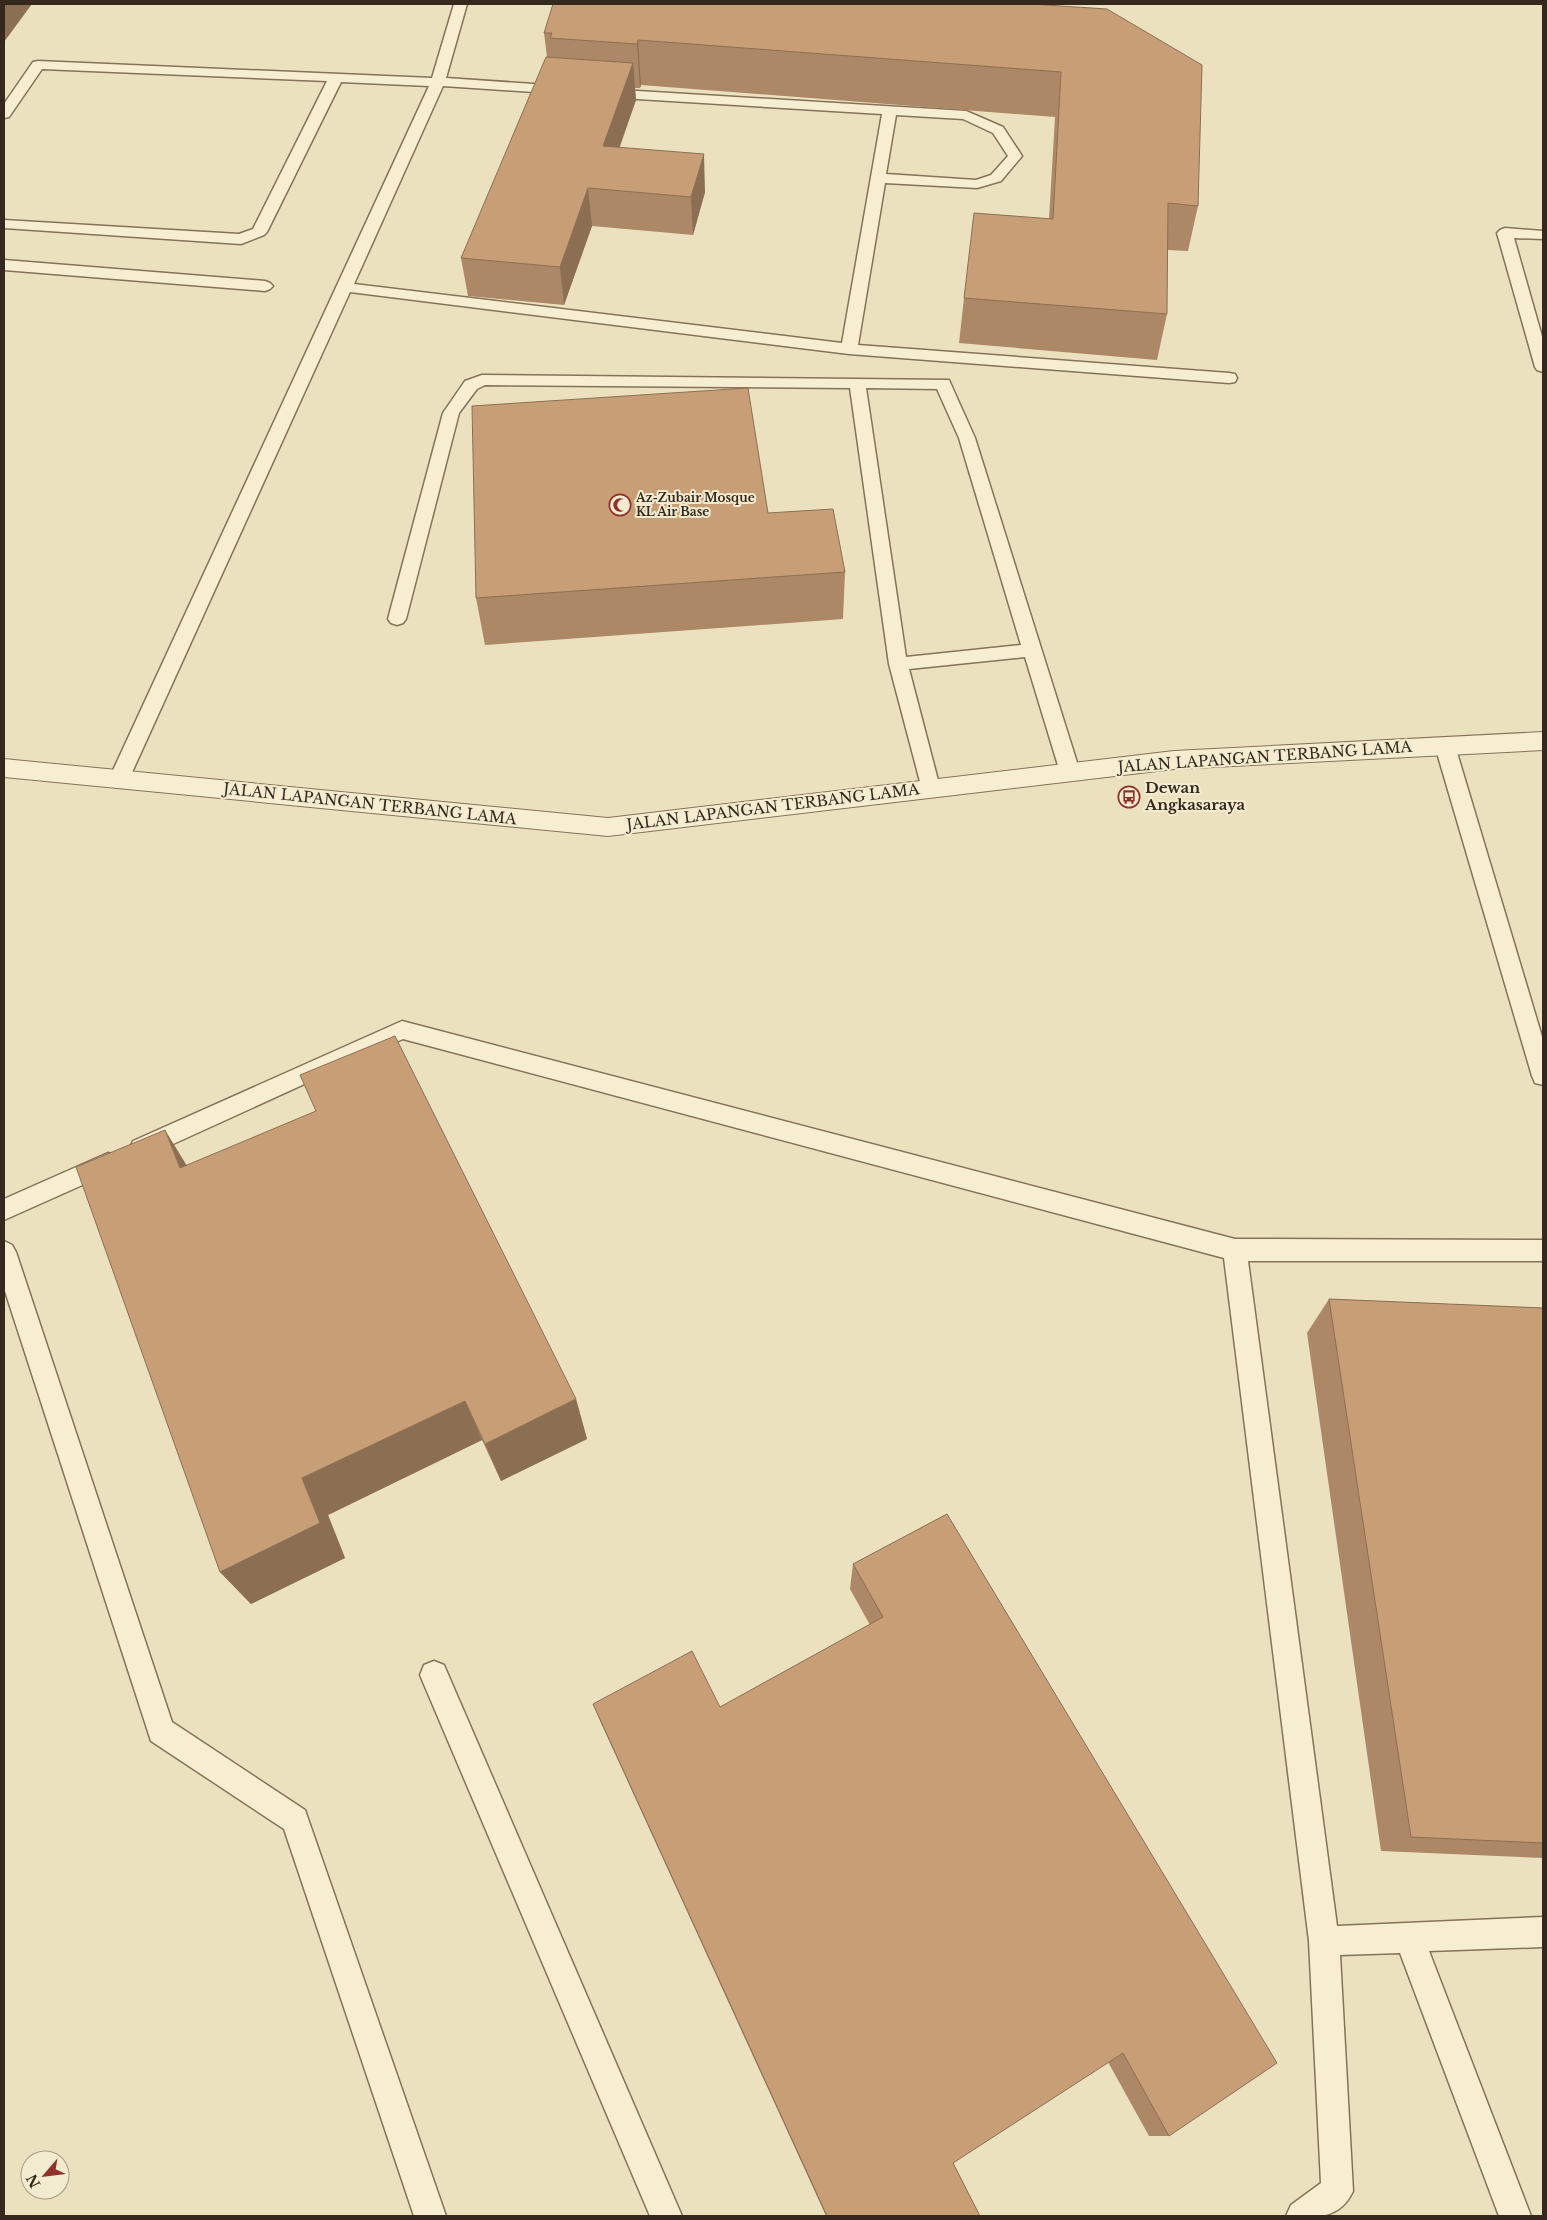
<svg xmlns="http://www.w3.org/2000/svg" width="1547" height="2220" viewBox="0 0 1547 2220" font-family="'Libre Baskerville',serif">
<rect width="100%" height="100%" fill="#ece1bf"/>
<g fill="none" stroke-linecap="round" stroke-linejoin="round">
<!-- service casing -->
<g stroke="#847259" stroke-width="3">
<g id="service">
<path d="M454 4H467L446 78 563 86 570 90 563 94 443 86 354 284 842 343 882 114 605 97 598 93 605 89 966 111 1003 127 1022 156 1001 181 977 188 885 183 858 345 1229 373 1235 374 1237 378 1235 382 1229 383 849 354 350 292 129 779 126 784 119 786 112 784 109 779 429 86 341 82 267 232 264 235 241 244 4 228V220L239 234 253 229 327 81 42 69 9 117 4 118V104L33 62 38 61 432 78ZM896 115 963 119 993 133 1008 156 991 175 976 180 886 174Z"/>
<path d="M1505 228 1543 231V239L1514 238 1543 340V372L1537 370 1535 367 1497 233 1500 230Z"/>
<path d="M4 260 265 281 270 283 273 286 270 289 265 291 4 270Z"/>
<path d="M482 375 949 380 975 438 1080 772 1077 777 1070 779 1063 777 1060 772 1025 657 909 669 940 788 937 793 930 795 923 793 889 664 850 388 485 385 477 389 459 413 406 619 403 623 397 625 391 623 388 619 443 413 465 381ZM866 388 937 389 959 438 1021 645 906 657Z"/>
<path d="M1445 739 1452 741 1455 746 1543 1040V1085L1535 1083 1532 1076 1435 746 1438 741Z"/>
<path d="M402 1021 1235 1239 1543 1240V1261H1248L1337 1926 1543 1917V1947L1429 1951 1531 2216H1499L1400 1953 1340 1955 1353 2191C1340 2220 1314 2218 1286 2216L1291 2205 1321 2183 1309 1941 1224 1258 403 1039 149 1155 141 1158 133 1155 130 1148 133 1141Z"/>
<path d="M108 1153 116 1156 119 1163 116 1170 4 1220V1199Z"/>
<path d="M4 1241 12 1245 16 1252 172 1722 305 1810 446 2216H414L284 1829 151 1741 4 1288Z"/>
<path d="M434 1661 444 1665 682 2216H650L420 1675 424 1665Z"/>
</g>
</g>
<!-- minor casing -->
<g stroke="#847259" stroke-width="2">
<path id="minor" d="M1543 732V750L1174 769 608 836 4 777V759L608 818 1174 751Z"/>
</g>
<!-- service -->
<use href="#service" fill="#f7eed2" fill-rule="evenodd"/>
<!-- minor -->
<use href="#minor" fill="#f7eed2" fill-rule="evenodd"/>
</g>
<!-- wall -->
<g fill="#ac8866">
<path d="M1030 4 1198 206 1188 251 1167 250V314L1157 360 959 343 964 298 1049 219 1055 117 641 85 640 88H635L636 100 619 147 705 192 693 235 592 226 564 305 468 296 461 258 547 57 544 33Z"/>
<path d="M768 513 845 572 843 619 485 645 476 598Z"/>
<path d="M186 1165 576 1399 587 1439 501 1481 482 1440 328 1515 345 1558 251 1604 220 1572Z"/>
<path d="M1329 1299 1543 1308V1858L1381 1851 1307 1333Z"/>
<path d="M947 1514 1169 2136H1149L1108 2062 953 2163 980 2216H826L601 1723 593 1704 720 1707 870 1625 850 1589 853 1564Z"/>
</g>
<!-- shaded-wall -->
<g fill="#8c6f53">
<path d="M4 4H32L4 42Z"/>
<path d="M638 40 641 85 640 88 637 44Z"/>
<path d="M633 63 636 100 607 184 603 146Z"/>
<path d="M704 154 705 192 693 235 691 197Z"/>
<path d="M588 188 592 226 564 305 560 267Z"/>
<path d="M165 1130 195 1179 180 1168Z"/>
<path d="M576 1399 587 1439 501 1481 485 1444Z"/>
<path d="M465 1401 482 1440 328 1515 345 1558 251 1604 220 1572 302 1478Z"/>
</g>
<!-- building -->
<g fill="#c89e77" stroke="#8c6f53">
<path d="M553 4H1030L1107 9 1202 65 1198 206 1168 203 1167 314 964 298 974 213 1053 219 1061 72 638 40 637 44 550 38 552 33H544Z"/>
<path d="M546 57 633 63 603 146 704 154 691 197 588 188 560 267 461 258Z"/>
<path d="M748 388 768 513 833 509 845 572 476 598 472 406Z"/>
<path d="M395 1036 576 1399 485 1444 465 1401 302 1478 320 1523 220 1572 76 1167 165 1130 180 1168 316 1111 300 1075Z"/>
<path d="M1329 1299 1543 1308V1843L1411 1837Z"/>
<path d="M947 1514 1277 2063 1169 2136 1123 2053 953 2163 980 2216H827L593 1704 692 1651 720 1707 883 1617 853 1564Z"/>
</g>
<!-- icons -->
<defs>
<g id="mosque-ring" transform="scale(1.125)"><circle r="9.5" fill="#f3ebcf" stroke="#90312b" stroke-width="1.5"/><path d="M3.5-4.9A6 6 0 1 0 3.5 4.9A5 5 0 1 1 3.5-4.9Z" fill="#90312b"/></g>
<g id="bus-ring" transform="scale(1.125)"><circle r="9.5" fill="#f3ebcf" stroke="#90312b" stroke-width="1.5"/><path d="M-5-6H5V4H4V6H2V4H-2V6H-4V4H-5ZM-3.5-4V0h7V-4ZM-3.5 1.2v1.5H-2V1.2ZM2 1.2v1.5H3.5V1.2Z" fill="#90312b"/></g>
</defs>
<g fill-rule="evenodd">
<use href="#mosque-ring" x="620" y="505"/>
<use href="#bus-ring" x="1129" y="797"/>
</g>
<g text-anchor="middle" stroke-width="4" stroke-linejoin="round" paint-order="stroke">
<!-- far-poi labels -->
<g font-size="12" font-weight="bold" fill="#34291c" stroke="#f3ebcf" text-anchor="start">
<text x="636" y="502">Az-Zubair Mosque<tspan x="636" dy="14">KL Air Base</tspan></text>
</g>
<!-- street labels -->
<g font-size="15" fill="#34291c" stroke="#f3ebcf">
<text transform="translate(1265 757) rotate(-4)" y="5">JALAN LAPANGAN TERBANG LAMA</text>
<text transform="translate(370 804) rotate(6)" y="5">JALAN LAPANGAN TERBANG LAMA</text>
<text transform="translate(773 807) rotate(-7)" y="5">JALAN LAPANGAN TERBANG LAMA</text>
</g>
<!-- poi labels -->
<g font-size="15" font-weight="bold" fill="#34291c" stroke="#f3ebcf" text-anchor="start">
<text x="1145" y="793">Dewan<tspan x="1145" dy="17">Angkasaraya</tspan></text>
</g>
</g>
<!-- border -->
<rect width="1547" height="2220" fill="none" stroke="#34291c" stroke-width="10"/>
<!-- north arrow -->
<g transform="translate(45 2175) rotate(242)"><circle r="24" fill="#f3ebcf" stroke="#a79d87"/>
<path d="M0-4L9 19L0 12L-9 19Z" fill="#90312b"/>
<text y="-8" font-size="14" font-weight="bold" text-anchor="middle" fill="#34291c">N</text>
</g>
</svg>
